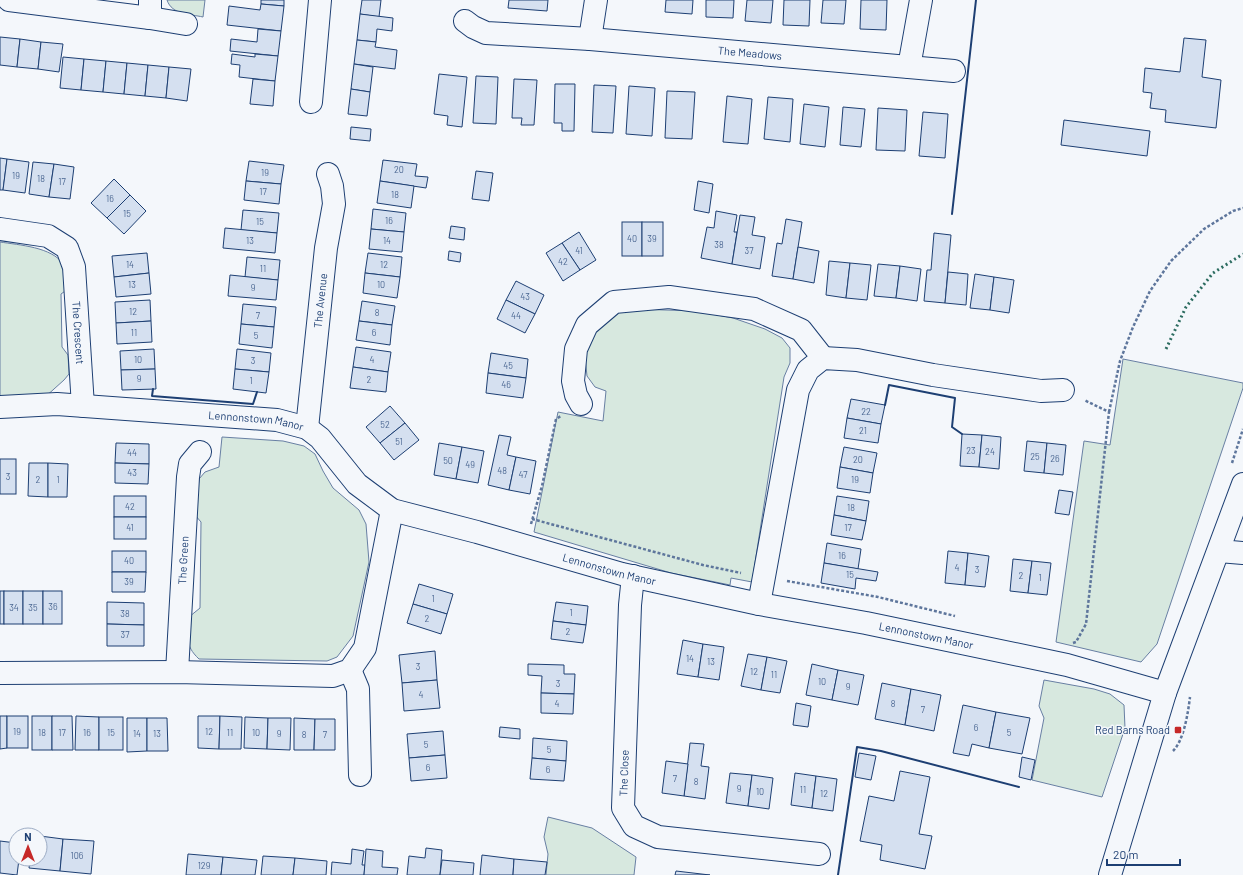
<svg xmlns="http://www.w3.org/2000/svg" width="1243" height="875" viewBox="0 0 1243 875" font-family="Barlow,sans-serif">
<rect width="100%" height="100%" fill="#f4f7fb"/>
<!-- green -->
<g fill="#d7e8df" stroke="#687fa3">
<path d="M167 0H205L203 17C190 14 172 15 167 0Z"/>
<path d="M0 242C19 245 52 247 63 264 67 270 67 282 68 289L61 294 62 347 68 355 69 374 64 380 44 398H0Z"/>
<path d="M634 309 697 311 733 318 765 329 782 338 790 348V363L784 377 752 582 731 578 730 585 671 573 534 532 558 412 603 421 606 391 595 387 587 376 585 357 589 341 600 325 613 313Z"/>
<path d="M1123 359 1243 383V388L1157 644 1141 662 1056 642 1084 441 1110 445Z"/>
<path d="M222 437 283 441 304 446 315 454 323 471 333 488 359 510 366 524 369 562 353 636 337 657 327 661 199 659C184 645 188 636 189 617L200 608 201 522 195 515 199 479 205 472 219 467Z"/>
<path d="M1044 680 1094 689 1110 694 1124 705 1125 728 1102 797 1032 780 1044 718 1039 706Z"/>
<path d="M548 817 592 828 636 857 634 875H546L548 854 544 837Z"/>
</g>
<!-- building -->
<g fill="#d5e0f0" stroke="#1d3f73">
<path d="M261 0H284V6L261 4Z"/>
<path d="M362 0H381L379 17 360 14Z"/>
<path d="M509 0H548L547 11 508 8Z"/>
<path d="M666 0H693L692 14 665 12Z"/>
<path d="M706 0H734L733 18 706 17Z"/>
<path d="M747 0H773L771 23 745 21Z"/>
<path d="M784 0H810L809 26 783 25Z"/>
<path d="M823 0H846L844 24 821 23Z"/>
<path d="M861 0H887L886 30 860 29Z"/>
<path d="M261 4 284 6 281 31 227 25 229 6 260 10Z"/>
<path d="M360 14 393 18 392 31 377 29 376 42 357 40Z"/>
<path d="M258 29 281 31 278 56 230 51 231 39 257 42Z"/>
<path d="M0 37 20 39 17 67 0 65Z"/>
<path d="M1184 38 1206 40 1202 77 1221 80 1216 128 1165 122 1166 110 1150 108 1152 93 1143 92 1145 68 1180 72Z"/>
<path d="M20 39 41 42 38 69 17 67Z"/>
<path d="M357 40 376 42 375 47 397 50 395 69 354 64Z"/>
<path d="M41 42 63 44 59 72 38 69Z"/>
<path d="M232 54 255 57V54L278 56 275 81 239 77 240 65 231 64Z"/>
<path d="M63 57 84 59 81 90 60 88Z"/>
<path d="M84 59 106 61 103 92 81 90Z"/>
<path d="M106 61 127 63 124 94 103 92Z"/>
<path d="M127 63 148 65 145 96 124 94Z"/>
<path d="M354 64 373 67 370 92 351 89Z"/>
<path d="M148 65 169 67 166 98 145 96Z"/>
<path d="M169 67 191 69 187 101 166 98Z"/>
<path d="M439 74 467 77 462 127 447 125 448 116 434 114Z"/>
<path d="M476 76 498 77 496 124 473 123Z"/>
<path d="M253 79 275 81 273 106 250 104Z"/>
<path d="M514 79 537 80 534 125H521L522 118H512Z"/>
<path d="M555 84H575L574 131H562V123H554Z"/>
<path d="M594 85 616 86 613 133 592 132Z"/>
<path d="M629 86 655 88 652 136 626 134Z"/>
<path d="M351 89 370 92 367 116 348 114Z"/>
<path d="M667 91 695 92 692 139 665 138Z"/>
<path d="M727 96 752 99 748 144 723 142Z"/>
<path d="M768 97 793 99 790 142 764 139Z"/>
<path d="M804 104 829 107 825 147 800 144Z"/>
<path d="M843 107 865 109 861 147 840 145Z"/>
<path d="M878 108 907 110 905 151 876 150Z"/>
<path d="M923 112 948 114 945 158 919 156Z"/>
<path d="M1064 120 1150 131 1147 156 1061 145Z"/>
<path d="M351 127 371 129 370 141 350 139Z"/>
<path d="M0 158 7 159 3 190H0Z"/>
<path d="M7 159 29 162 25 193 3 190Z"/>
<path d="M383 160 417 164 415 176 428 177 426 188 380 181Z"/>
<path d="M249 161 284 165 281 184 246 181Z"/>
<path d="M33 162 54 164 49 197 29 194Z"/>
<path d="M54 164 74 167 70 199 49 197Z"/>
<path d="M476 171 493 173 489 201 472 199Z"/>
<path d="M114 179 130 195 107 218 91 203Z"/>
<path d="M246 181 281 184 279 204 244 200Z"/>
<path d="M380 181 414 186 411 208 377 203Z"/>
<path d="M698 181 713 184 709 213 694 210Z"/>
<path d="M130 195 146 211 124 234 107 218Z"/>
<path d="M373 209 406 213 404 232 371 229Z"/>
<path d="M243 210 279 213 277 233 241 230Z"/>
<path d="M716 211 737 215 734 232H737L732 264 701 258 707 227 714 228Z"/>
<path d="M740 215 755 217 752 235 765 237 760 269 732 264Z"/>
<path d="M786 219 802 222 793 279 772 276 777 243 782 244Z"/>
<rect x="622" y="222" width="20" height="34"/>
<rect x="642" y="222" width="21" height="34"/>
<path d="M451 226 465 228 464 240 449 238Z"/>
<path d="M225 228 277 233 275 253 223 248Z"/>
<path d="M371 229 404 232 402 252 369 249Z"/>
<path d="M579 232 596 260 580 270 562 243Z"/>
<path d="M934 233 951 235 945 303 924 301 927 270H931Z"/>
<path d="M562 243 580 270 563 281 546 253Z"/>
<path d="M798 247 819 251 814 283 793 279Z"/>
<path d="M449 251 461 253 460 262 448 260Z"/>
<path d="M147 253 149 273 114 277 112 256Z"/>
<path d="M368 253 402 257 400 277 365 273Z"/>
<path d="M247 257 280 260 278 280 245 277Z"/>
<path d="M829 261 850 263 846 298 826 295Z"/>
<path d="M850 263 871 265 867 300 846 298Z"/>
<path d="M878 264 900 266 896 298 874 296Z"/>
<path d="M900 266 921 269 917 301 896 298Z"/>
<path d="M948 272 968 274 966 305 945 303Z"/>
<path d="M149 273 151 294 116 297 114 277Z"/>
<path d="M365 273 400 277 397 298 363 293Z"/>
<path d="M975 274 994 277 990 310 970 308Z"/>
<path d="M230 275 278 280 276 300 228 296Z"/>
<path d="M994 277 1014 280 1009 313 990 310Z"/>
<path d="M516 281 544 295 535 314 506 300Z"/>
<path d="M150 300 151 321 116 323 115 302Z"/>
<path d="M506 300 535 314 525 333 497 319Z"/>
<path d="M362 301 395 306 392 325 359 321Z"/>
<path d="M243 304 276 307 274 327 241 324Z"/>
<path d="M151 321 152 342 117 344 116 323Z"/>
<path d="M359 321 392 325 390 345 356 340Z"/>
<path d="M241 324 274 327 272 348 239 344Z"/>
<path d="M356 347 391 352 388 372 353 367Z"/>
<path d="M154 349 155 369 121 370 120 351Z"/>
<path d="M237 349 271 353 269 372 235 369Z"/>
<path d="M491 353 528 359 526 378 488 373Z"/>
<path d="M353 367 388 372 386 392 350 388Z"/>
<path d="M155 369 156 389 122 390 121 370Z"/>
<path d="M235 369 269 372 266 393 233 389Z"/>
<path d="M488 373 526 378 523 398 486 393Z"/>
<path d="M851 399 885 405 881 424 847 418Z"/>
<path d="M390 406 405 423 380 443 366 427Z"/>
<path d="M847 418 881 424 878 443 844 438Z"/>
<path d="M405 423 419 440 394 460 380 443Z"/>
<path d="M962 434 982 435 979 467 960 466Z"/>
<path d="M499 435 511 437 507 455 516 457 509 490 488 485Z"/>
<path d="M982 435 1001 437 999 469 979 467Z"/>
<path d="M1027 441 1047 443 1044 473 1024 471Z"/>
<path d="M116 443 149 444V464L115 463Z"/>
<path d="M439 443 462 447 456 479 434 475Z"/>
<path d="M1047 443 1066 445 1063 475 1044 473Z"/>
<path d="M462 447 484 451 478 483 456 479Z"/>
<path d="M844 447 877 453 873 473 840 467Z"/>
<path d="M516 457 536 461 530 494 509 490Z"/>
<rect x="0" y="459" width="16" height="35"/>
<path d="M29 463H48V497L28 496Z"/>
<path d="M48 463 68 464 67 497H48Z"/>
<path d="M115 463 149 464 148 484 115 483Z"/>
<path d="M840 467 873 473 870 493 837 488Z"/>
<path d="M1059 490 1073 492 1069 515 1055 513Z"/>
<rect x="114" y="496" width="32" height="21"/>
<path d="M837 496 869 501 866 521 834 515Z"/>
<path d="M834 515 866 521 862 540 831 535Z"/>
<rect x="114" y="517" width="32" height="22"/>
<path d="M827 543 861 549 858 569 824 563Z"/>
<rect x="112" y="551" width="34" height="21"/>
<path d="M948 551 968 553 965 585 945 583Z"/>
<path d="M968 553 989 556 985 587 965 585Z"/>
<path d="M1013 559 1032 561 1028 593 1010 591Z"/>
<path d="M1032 561 1051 563 1047 595 1028 593Z"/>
<path d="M824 563 878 572 876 581 856 578 855 589 821 583Z"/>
<path d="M112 572H146L145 592H112Z"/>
<path d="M419 584 453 594 447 614 413 604Z"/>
<rect x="0" y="591" width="4" height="33"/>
<rect x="4" y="591" width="19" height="33"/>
<rect x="23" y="591" width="20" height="33"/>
<rect x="43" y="591" width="19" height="33"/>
<path d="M107 602 144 603V625L107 624Z"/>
<path d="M556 602 588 606 586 625 553 621Z"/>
<path d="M413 604 447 614 441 634 407 623Z"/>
<path d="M553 621 586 625 583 643 551 639Z"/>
<path d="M107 624 144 625V646H107Z"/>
<path d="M683 640 703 644 698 677 677 674Z"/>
<path d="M703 644 724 647 719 680 698 677Z"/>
<path d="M435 651 437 680 402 683 399 655Z"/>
<path d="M748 654 767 657 761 690 741 686Z"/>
<path d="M767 657 787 661 780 693 761 690Z"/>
<path d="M528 664 564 665V674H575L574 694 541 693 542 676 528 675Z"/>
<path d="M812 664 838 670 832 700 806 695Z"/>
<path d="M838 670 864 675 858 705 832 700Z"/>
<path d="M437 680 440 708 404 711 402 683Z"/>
<path d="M882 683 911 689 905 725 875 719Z"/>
<path d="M911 689 941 695 934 731 905 725Z"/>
<path d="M541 693 574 694 573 714 541 713Z"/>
<path d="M796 703 811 706 808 727 793 725Z"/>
<path d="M963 705 996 712 989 748 972 744 969 756 953 753Z"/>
<path d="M996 712 1030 718 1022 754 989 748Z"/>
<path d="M0 716H7V748L0 749Z"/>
<rect x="7" y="716" width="21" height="32"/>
<rect x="32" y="716" width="20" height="34"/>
<path d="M52 716H72L73 750H52Z"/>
<path d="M76 716 99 717V750H75Z"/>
<path d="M198 716H220L219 749 198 748Z"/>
<path d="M220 716 242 717 241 749H219Z"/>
<rect x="99" y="717" width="24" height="33"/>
<path d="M245 717 268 718 267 749 244 748Z"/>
<path d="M127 718H147V751L127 752Z"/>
<path d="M147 718H167L168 751H147Z"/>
<path d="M268 718H291L290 750 267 749Z"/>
<path d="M294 718 315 719 314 750H294Z"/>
<path d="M315 719H335V750H314Z"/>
<path d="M500 727 520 729V739L499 737Z"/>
<path d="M443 731 445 755 409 758 407 734Z"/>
<path d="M533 738 567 741 566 761 532 758Z"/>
<path d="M690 743 704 744 701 766 709 767 705 799 684 796Z"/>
<path d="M859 753 876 756 871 780 855 777Z"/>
<path d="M445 755 447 778 411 781 409 758Z"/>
<path d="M1022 757 1035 760 1031 780 1019 777Z"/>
<path d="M532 758 566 761 564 781 530 779Z"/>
<path d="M666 761 688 764 684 796 662 793Z"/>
<path d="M900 771 930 777 919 834 932 836 925 869 880 860 882 845 860 841 869 796 894 801Z"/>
<path d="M730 773 752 775 748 806 726 803Z"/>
<path d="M795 773 816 776 812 808 791 805Z"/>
<path d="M752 775 773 778 769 809 748 806Z"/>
<path d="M816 776 837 779 833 811 812 808Z"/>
<path d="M40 836 63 839 60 871 29 868 30 859H40Z"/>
<path d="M63 839 94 841 91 874 60 871Z"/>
<path d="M0 841 16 843V859H19L17 875 0 873Z"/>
<path d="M426 848 442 850 440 875H407L409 856 425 858Z"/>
<path d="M352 849 364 851 362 865H365L364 875H331L332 862 351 864Z"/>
<path d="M366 849 383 851 382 867 398 868 397 875H364Z"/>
<path d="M188 854 223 857 221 875H186Z"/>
<path d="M482 855 514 859 513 875H480Z"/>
<path d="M263 856 295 858 293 875H261Z"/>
<path d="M223 857 257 860 255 875H221Z"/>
<path d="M295 858 327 861 326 875H293Z"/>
<path d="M514 859 547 862 545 875H513Z"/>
<path d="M442 860 474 863 473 875H440Z"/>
<path d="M676 871 710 875H675Z"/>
</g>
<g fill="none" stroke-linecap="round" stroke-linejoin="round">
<!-- minor casing -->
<g stroke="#1d3f73" stroke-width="24">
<g id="minor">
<path d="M9 0 150 18 186 24"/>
<path d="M150 0V18"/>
<path id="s1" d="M465 21 473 27 486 33 590 39 954 71"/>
<path d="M590 39 596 0"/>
<path d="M909 67 921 0"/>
<path d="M311 102 320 0"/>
<path id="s2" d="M0 229 48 236 67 248 74 267 83 406"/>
<path d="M581 404 576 395 573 381 576 349 587 325 614 302 669 297 754 309 801 330 823 358"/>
<path id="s3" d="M0 407 57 404 277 420 307 428 320 438 357 484 392 510 477 532 622 574 759 604 866 623 1067 665 1165 693"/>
<path id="s4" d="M307 428 326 248 334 204 332 186 328 174"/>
<path d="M1219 551 1243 553"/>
<path d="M633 576 630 605 623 808 634 826 658 837 819 854"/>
<path d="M759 604 798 390 808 370 823 358 857 360 933 375 1041 391 1063 390"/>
<path d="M350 670 358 689 360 775"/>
<path id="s5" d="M177 672 188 477 190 464 200 452"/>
<path d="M0 673 177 672 333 676 350 670 365 648 392 510"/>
</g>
</g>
<!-- tertiary casing -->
<g stroke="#1d3f73" stroke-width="24">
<path id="tertiary" d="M1110 875 1165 693 1243 484"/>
</g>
<!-- path -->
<g stroke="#5e769c" stroke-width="2.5" stroke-dasharray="3 2" stroke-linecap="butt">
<path d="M1109 412 1120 361 1133 327 1150 291 1171 261 1204 229 1233 211 1243 208"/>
<path d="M1232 463 1243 429"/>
<path d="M532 519 703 565 741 573"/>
<path d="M531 524 542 486 556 419 561 416"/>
<path d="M787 581 878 597 955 616"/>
<path d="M1073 643 1076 642 1086 624 1109 412 1084 400"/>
<path d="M1173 751C1184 740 1188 713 1190 697"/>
</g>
<!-- minor -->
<use href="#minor" stroke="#f4f7fb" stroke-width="22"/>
<!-- tertiary -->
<use href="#tertiary" stroke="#f4f7fb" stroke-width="22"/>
<!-- hedge -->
<path stroke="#2c6c60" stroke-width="3" stroke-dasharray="2 3" stroke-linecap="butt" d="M1166 349 1186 307 1213 273 1243 254"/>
<!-- wall -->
<g stroke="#1d3f73" stroke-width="2">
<path d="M952 214 976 0"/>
<path d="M153 389 152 396 253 404 257 392"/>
<path d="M885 405 889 385 955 398 952 427 962 434"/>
<path d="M838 875 857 747 881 751 1019 787"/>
</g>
</g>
<!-- markers -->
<rect fill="#c62828" stroke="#f4f7fb" stroke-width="1.5" x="1174" y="726" width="8" height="8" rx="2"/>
<g text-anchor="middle" stroke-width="3" stroke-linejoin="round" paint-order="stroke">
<!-- number labels -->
<g font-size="9" fill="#4b6792">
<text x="399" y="173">20</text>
<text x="265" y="176">19</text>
<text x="16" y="179">19</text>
<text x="41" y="182">18</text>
<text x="62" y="185">17</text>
<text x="263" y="195">17</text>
<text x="395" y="198">18</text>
<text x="110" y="202">16</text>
<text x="127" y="217">15</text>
<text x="389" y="224">16</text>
<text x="260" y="225">15</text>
<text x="632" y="242">40</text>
<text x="652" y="242">39</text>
<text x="250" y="244">13</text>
<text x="387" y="244">14</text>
<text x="719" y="248">38</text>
<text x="579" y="254">41</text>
<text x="749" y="254">37</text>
<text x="563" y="265">42</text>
<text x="130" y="268">14</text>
<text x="384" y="268">12</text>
<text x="263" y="272">11</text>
<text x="132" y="288">13</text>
<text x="381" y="288">10</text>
<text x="253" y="291">9</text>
<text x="525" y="300">43</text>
<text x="133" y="315">12</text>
<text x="377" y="316">8</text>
<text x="258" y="319">7</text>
<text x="516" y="319">44</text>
<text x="134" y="336">11</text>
<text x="374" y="336">6</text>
<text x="256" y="339">5</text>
<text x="138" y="363">10</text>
<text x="372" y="363">4</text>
<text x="253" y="364">3</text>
<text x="508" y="369">45</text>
<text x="139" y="382">9</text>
<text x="369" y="383">2</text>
<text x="251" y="384">1</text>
<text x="506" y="388">46</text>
<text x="866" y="415">22</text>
<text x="385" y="428">52</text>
<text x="863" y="434">21</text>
<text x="399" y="445">51</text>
<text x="971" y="454">23</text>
<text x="990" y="455">24</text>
<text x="132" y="456">44</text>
<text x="1035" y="460">25</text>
<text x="1055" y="462">26</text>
<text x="858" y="463">20</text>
<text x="448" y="464">50</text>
<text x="470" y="468">49</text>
<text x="502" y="474">48</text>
<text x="132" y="476">43</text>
<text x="523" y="478">47</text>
<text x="8" y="480">3</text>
<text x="38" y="483">2</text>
<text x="58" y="483">1</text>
<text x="855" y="483">19</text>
<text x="130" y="510">42</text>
<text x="851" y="511">18</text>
<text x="130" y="531">41</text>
<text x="848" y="531">17</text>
<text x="842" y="559">16</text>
<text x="129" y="564">40</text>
<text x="957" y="571">4</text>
<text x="977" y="573">3</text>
<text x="850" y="578">15</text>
<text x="1021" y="579">2</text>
<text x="1040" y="581">1</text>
<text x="129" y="585">39</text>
<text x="433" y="602">1</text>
<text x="53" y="610">36</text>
<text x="14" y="611">34</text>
<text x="33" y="611">35</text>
<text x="571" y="616">1</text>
<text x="125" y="617">38</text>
<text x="427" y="622">2</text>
<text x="568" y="635">2</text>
<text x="125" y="638">37</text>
<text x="690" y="662">14</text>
<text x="711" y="665">13</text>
<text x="418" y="670">3</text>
<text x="754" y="675">12</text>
<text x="774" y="678">11</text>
<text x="822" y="685">10</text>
<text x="558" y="687">3</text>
<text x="848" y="690">9</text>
<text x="421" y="698">4</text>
<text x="557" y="707">4</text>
<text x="893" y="707">8</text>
<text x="923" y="713">7</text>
<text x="976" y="731">6</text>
<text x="17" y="735">19</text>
<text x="209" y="735">12</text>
<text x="42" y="736">18</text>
<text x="62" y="736">17</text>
<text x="87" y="736">16</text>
<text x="111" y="736">15</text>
<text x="230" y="736">11</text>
<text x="256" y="736">10</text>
<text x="1009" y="736">5</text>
<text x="137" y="737">14</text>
<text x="157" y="737">13</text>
<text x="279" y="737">9</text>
<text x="304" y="738">8</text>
<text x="325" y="738">7</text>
<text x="426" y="748">5</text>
<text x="549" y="753">5</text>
<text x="428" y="771">6</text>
<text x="548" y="773">6</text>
<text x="675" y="782">7</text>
<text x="696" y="785">8</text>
<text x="739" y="792">9</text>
<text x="803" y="793">11</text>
<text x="760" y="795">10</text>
<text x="824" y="797">12</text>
<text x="77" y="859">106</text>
<text x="204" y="869">129</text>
</g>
<!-- street labels -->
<g font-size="11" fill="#1d3f73" stroke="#f4f7fb">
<text dy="4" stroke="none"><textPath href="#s1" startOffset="289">The Meadows</textPath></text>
<text dy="4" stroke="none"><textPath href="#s4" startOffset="128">The Avenue</textPath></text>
<text dy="4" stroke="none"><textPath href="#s2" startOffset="157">The Crescent</textPath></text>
<text dy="4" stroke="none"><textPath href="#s3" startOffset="257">Lennonstown Manor</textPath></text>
<text dy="4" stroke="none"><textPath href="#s5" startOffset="112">The Green</textPath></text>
<text dy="4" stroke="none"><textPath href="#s3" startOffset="653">Lennonstown Manor</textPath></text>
<text dy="4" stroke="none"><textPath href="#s3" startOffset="977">Lennonstown Manor</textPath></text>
<text transform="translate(624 773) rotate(-88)" y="4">The Close</text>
</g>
<!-- poi labels -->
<g font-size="11" fill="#1d3f73" stroke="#f4f7fb" text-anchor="end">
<text x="1170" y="734">Red Barns Road</text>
</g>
</g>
<!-- north arrow -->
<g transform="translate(28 847)"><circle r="19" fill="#f4f7fb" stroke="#9eadc5"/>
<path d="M0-3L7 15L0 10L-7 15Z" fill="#c62828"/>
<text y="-6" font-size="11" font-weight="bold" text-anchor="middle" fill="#1d3f73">N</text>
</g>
<!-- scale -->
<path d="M1107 859v6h73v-6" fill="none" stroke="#1d3f73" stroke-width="2"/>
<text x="1113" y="859" font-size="12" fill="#1d3f73" stroke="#f4f7fb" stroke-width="3" paint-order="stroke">20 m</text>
</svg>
